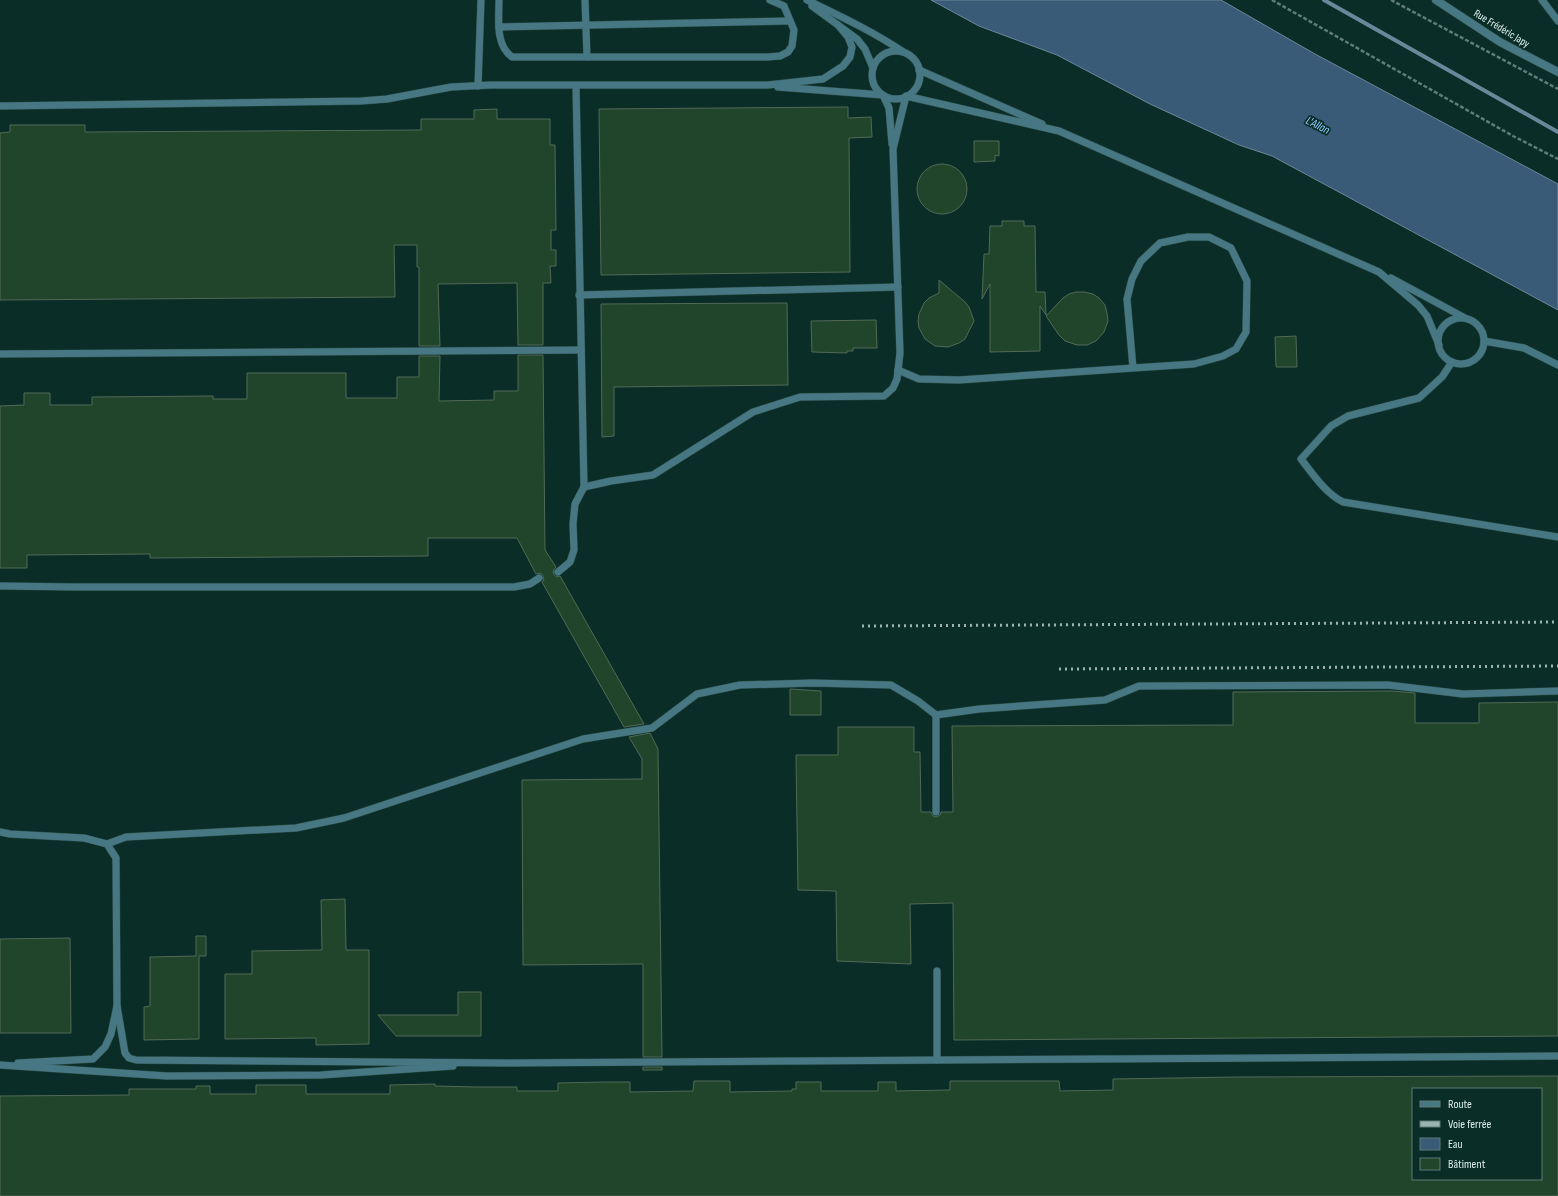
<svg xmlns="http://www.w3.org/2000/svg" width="1558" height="1196" viewBox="0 0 1558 1196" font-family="'Sofia Sans Condensed',sans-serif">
<rect width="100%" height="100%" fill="#0a2d28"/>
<!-- water -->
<path fill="#395b77" stroke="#6a889a" d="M931 0H1221L1315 54 1558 184V310L1272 156 1239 145 1150 104 1057 55 979 26Z"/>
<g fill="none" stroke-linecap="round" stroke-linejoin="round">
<!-- stream -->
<path stroke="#6a889a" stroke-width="4" d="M1324 0 1558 132"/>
</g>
<!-- building -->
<g fill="#21452b" stroke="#526a57" fill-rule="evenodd">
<path d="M848 107V118L871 117 872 137 849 138 850 272 601 275 599 109Z"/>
<path d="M497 109V119H550V145H555L556 230H551V250H556V266H550L551 283H543V345H518L517 283 438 284 440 346H419V267H417V245H394L395 297 0 300V133L10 132V125H85V132L421 130V119H474V110Z"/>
<path d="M974 141H999V156L995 155V161L974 162Z"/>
<circle cx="942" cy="189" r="25"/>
<path d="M1002 221H1024V226H1035L1036 292H1045L1046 315 1040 306V351L990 352V284L982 299 984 254H989L990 226H1002Z"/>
<path d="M939 280 965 302 969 307 974 321 965 339 959 343 948 347 935 346 925 339 919 328 918 321 919 314 924 303 929 298 939 293Z"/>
<path d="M1076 292H1085L1093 294 1099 298 1105 305 1107 313 1108 321 1104 332 1096 341 1087 345H1077L1065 341 1059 335 1046 316 1063 298 1069 294Z"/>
<path d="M787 303 788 385 614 387V436L602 437 601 304Z"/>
<path d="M876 320 877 348H853V351H847V353L812 352 811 321Z"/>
<path d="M1296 336 1297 367H1276L1275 337Z"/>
<path d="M518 355H543L545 550 556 567 553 571 554 575 557 577 560 576 644 724 624 727 542 582 544 580 543 576 541 573 536 574 517 538H428V556L150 558V554L27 555V568H0V406L24 405V393H50V405H92V397L213 396V399H247V373H346V398H397V377H419V356H440L439 401 494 400V391H518Z"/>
<path d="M790 689 821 691V715H790Z"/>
<path d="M1392 691 1415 693V723H1479V703L1558 702V1036L954 1040 953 903 910 904 911 964 837 961 836 891 798 890 796 755H838V727H914V752H920L921 812H931L933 816 936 817 940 815 941 812H953L952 726 1233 725V692Z"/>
<path d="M650 733 658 749 662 1057H643V964L523 965 522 780 642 779V759L629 737Z"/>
<path d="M345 899 346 950H369V1044L316 1045V1038L225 1039V974H252V951L322 950 321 900Z"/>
<path d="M196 936H206V956H199V1039L144 1040V1007L150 1006V957L196 956Z"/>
<path d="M70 938 71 1033H0V939Z"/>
<path d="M458 992H481V1036H396L378 1015H458Z"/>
<rect x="643" y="1067" width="19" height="3"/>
<path d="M1558 1076V1196H0V1096L129 1095V1089H196V1086H210V1094H256V1085H306V1094H390V1085L435 1084V1086L476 1087H517V1091H558V1083L604 1082H630V1092L693 1091 694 1081H730V1092L792 1091V1089H796V1082H821V1091H878V1082H896V1091L950 1090V1081H1059L1060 1091 1113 1090V1079L1237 1077ZM1413 1089H1541V1179H1413Z"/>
</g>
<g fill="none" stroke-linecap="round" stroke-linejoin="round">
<!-- lane casing -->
<g stroke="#284843" stroke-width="8">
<g id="lane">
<path d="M499 0C499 19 495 45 512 57H767L780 56 788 52 792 46 794 30 784 6 770 0"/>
<path d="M585 0 587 57"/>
<path d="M807 0C840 16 872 31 902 51"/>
<path d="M1542 0 1558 21"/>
<path d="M812 6 857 39 865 49 873 68"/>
<path d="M499 27 790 21"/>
<circle cx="896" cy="75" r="24"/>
<path d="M919 70 1042 124"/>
<path d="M478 86 481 0"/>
<path d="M778 87 883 95 889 108 892 144"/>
<path d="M0 106 361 101 387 99 451 87 491 85H768L823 79 843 66 850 57 852 47 848 37 838 25"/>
<path d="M1391 278 1465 318"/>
<path d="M579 295 898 287"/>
<circle cx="1461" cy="341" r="23"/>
<path d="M1484 341 1524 348 1558 365"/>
<path d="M0 354 581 350"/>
<path d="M1452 362 1442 377 1419 398 1348 416 1331 426 1301 459C1313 474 1325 493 1343 502L1558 537"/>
<path d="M898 370 919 379 959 380 1133 368 1194 364 1223 356 1236 349 1246 332 1247 281 1231 248 1209 237H1188L1160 243 1141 261 1132 279 1127 299 1133 368"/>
<path d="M584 487 611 481 653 475 753 412 800 397 884 396 893 388 897 379 900 353 893 149 906 96 1059 131 1379 272 1418 305 1427 316 1439 345"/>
<path d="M558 572 570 562 574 550 573 524 575 504 584 487 576 86"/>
<path d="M0 586 77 587H514L530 584 539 578"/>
<path d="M936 715V812"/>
<path d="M0 832 10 834 84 838 107 844 116 858 117 1006 111 1034 105 1047 93 1059 18 1063"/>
<path d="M107 844 126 837 296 828 344 818 583 739 652 728 697 694 740 685 813 683 891 685 918 701 936 715 979 709 1105 700 1139 686 1388 685 1463 694 1558 691"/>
<path d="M937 971V1060"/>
<path d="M117 1006 125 1053 129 1058 136 1060 509 1063 1558 1056"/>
<path d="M0 1065 167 1076 321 1075 453 1066"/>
</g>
</g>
<!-- street casing -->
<g stroke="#284843" stroke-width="9">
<path id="street" d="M1436 0 1500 42 1558 72"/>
</g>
<!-- path -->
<g stroke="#607c78" stroke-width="2.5" stroke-dasharray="4 2" stroke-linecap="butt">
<path d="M1272 0 1513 136 1558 159"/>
<path d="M1391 0 1558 89"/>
</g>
<!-- lane -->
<use href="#lane" stroke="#477782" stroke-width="7"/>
<!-- street -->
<use href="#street" stroke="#477782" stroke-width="8"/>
<!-- rail -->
<g stroke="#9cb4b0" stroke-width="3" stroke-dasharray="2 4" stroke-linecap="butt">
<path d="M862 626 1558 622"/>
<path d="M1059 669 1558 666"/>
</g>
</g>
<g text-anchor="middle" stroke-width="3.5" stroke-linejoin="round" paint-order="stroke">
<!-- street labels -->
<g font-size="11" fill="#ddf0ec" stroke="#0a2d28">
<text transform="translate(1502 28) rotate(31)" y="4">Rue Frédéric Japy</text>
</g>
<!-- water labels -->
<g font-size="12" font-style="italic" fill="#92ccfc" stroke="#0a2d28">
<text transform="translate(1318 125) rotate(27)" y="4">L'Allan</text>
</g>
</g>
<!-- legend -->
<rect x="1412" y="1088" width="130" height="92" fill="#0a2d28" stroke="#5e7b76"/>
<rect x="1420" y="1101" width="20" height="6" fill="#477782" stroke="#5e7b76"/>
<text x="1448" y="1108" font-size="12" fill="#ddf0ec">Route</text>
<rect x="1420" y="1121" width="20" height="6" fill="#9cb4b0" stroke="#5e7b76"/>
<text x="1448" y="1128" font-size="12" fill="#ddf0ec">Voie ferrée</text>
<rect x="1420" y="1138" width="20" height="12" fill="#395b77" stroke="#5e7b76"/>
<text x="1448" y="1148" font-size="12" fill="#ddf0ec">Eau</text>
<rect x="1420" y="1158" width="20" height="12" fill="#21452b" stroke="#5e7b76"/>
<text x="1448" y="1168" font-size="12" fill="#ddf0ec">Bâtiment</text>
</svg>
